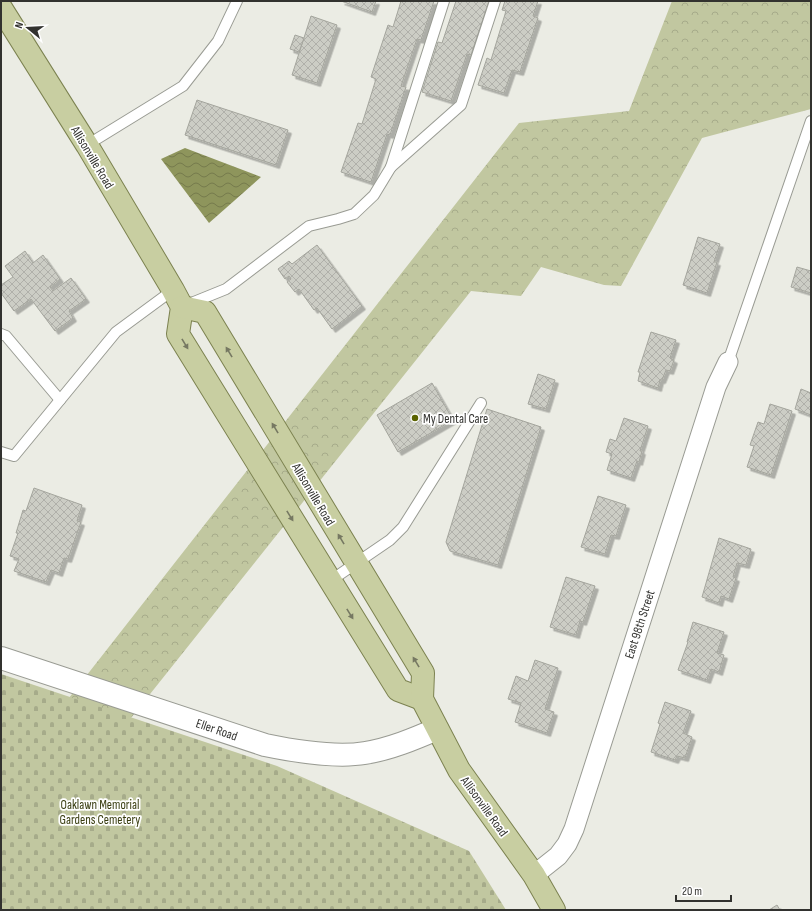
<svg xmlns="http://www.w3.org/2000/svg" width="812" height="911" viewBox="0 0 812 911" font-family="'Sofia Sans Condensed',sans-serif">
<defs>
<pattern id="forest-crowns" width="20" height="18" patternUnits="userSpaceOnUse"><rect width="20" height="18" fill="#c1c7a0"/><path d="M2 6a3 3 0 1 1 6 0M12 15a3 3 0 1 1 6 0" fill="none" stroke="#a6ab8a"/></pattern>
<pattern id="cemetery-stones" width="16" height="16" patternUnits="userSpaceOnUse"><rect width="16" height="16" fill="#c1c7a0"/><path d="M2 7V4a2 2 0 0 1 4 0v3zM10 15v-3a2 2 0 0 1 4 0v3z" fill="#a6ab8a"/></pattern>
<pattern id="water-waves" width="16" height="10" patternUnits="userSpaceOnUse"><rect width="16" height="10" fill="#8e955c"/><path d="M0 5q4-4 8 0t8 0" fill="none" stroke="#757a4c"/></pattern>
<pattern id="building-cross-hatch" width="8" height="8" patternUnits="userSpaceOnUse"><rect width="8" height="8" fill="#cccdc5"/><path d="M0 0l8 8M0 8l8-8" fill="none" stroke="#b0b0aa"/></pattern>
<filter id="shadow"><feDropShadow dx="3.5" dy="3.5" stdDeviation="0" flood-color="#0004"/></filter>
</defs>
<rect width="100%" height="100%" fill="#ebece4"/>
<!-- forest -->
<path fill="url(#forest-crowns)" d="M672 1H811V109L702 138 621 286 604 285 541 267 521 296 471 291 127 723 1 910V684L65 703 519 123 629 111Z"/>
<!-- cemetery -->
<path fill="url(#cemetery-stones)" d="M1 674 277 766 469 851 506 910H1Z"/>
<!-- water -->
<path fill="url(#water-waves)" d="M185 148 261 177 209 223 161 159Z"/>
<!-- building -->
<g fill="url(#building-cross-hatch)" stroke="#a4a59d" filter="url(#shadow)">
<path d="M341 1H376L372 12Z"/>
<path d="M401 1H434L421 40 417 39 401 86 406 87 390 135 387 134 371 182 341 172 358 123 362 124 376 79 371 77 388 25 393 27Z"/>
<path d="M456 1H489L471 55 467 54 451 101 422 92 438 42 442 43Z"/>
<path d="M505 1H538L533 16 538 18 520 72 512 70 504 93 478 85 487 58 491 60 506 11 502 10Z"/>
<path d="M311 16 337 25 317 83 292 75Z"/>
<path d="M295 35 304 38 299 52 290 49Z"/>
<path d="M197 100 288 130 276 165 185 135Z"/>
<path d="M698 237 720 244 714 262H717L707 293 683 285Z"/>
<path d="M317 245 362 306 332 329 317 308 314 310 299 289 295 292 287 282 291 279 289 276 285 279 278 269 289 261 292 264Z"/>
<path d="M25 251 33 263 43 255 60 279 50 287 53 291 71 278 86 299 69 311 73 318 55 331 31 299 14 311 1 293V285L13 277 5 266Z"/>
<path d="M797 267 811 271V293L791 287Z"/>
<path d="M651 332 676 340 670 358 674 360 670 371 666 370 662 380H660L658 388 638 381 640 372H638Z"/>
<path d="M538 374 555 380 546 409 528 404Z"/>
<path d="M432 383 453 420 398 452 377 415Z"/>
<path d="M801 389 811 393V415L795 409Z"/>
<path d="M770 404 792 411 771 475 747 467 754 446 750 445 758 422 764 424Z"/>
<path d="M487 409 541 427 498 565 450 551 446 542Z"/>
<path d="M624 418 648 426 640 451H642L639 462 637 461 631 478 607 470 612 454 606 452 610 439 616 441Z"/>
<path d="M34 488 82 505 77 521 81 522 68 559 64 558 59 573 51 570 46 582 14 571 19 559 10 556 18 533H16L23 510 26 511Z"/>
<path d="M598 496 626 505 616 536 611 535 605 554 581 547Z"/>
<path d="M719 538 751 549 746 565 737 563 733 577 736 578 729 599 721 596 719 603 702 597Z"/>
<path d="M566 577 595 586 583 622 580 621 576 635 550 627Z"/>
<path d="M693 622 724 632 717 653 724 655 719 672 711 669 707 680 678 670 688 642H687Z"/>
<path d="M535 660 558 668 545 709 554 712 547 733 515 722 521 703 508 699 516 676 528 681Z"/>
<path d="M665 702 691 711 683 733 692 737 685 758 677 756 675 760 651 752 660 724 658 723Z"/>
<path d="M777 905 780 910H769Z"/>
</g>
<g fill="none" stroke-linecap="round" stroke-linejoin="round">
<!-- service casing -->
<g stroke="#999b93" stroke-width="12">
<g id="service">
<path d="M87 145 183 86 218 41 237 1"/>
<path d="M391 167 461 105 495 1"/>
<path d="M189 304 226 289 309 226 338 219 354 214 374 195 391 167 444 1"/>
<path d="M1 334 6 336 60 400"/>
<path d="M728 362 811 121"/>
<path d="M1 452 14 456 116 332 173 290"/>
<path d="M330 581 390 540 403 527 481 403"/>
</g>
</g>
<!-- minor casing -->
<g stroke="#999b93" stroke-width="21">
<path id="minor" d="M534 875 558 856 567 844 574 829 716 387 728 362"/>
</g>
<!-- tertiary casing -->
<g stroke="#999b93" stroke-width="24">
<path id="tertiary" d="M1 658 265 745C294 751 335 758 365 753 390 749 414 739 437 729"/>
</g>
<!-- primary casing -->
<g stroke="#7c8250" stroke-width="24">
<g id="primary">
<path d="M1 8 87 145 173 290 182 307 178 334 207 381 398 690 422 699"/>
<path d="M182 307 205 312 423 673 422 699 459 770 534 875 554 910"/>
</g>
</g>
<!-- service -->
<use href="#service" stroke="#fff" stroke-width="10"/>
<!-- minor -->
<use href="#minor" stroke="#fff" stroke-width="19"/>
<!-- tertiary -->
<use href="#tertiary" stroke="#fff" stroke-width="22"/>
<!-- primary -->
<use href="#primary" stroke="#c8cea1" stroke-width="22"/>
</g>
<!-- one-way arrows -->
<defs><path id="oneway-solid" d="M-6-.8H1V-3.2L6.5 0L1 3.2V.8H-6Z"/></defs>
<g fill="#767862">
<use href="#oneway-solid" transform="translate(185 344) rotate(59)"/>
<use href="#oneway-solid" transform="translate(229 352) rotate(-121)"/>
<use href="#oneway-solid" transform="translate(275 428) rotate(-121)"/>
<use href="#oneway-solid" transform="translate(290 516) rotate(58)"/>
<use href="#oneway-solid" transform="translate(341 539) rotate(-121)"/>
<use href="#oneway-solid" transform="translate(350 614) rotate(58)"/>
<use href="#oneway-solid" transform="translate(416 662) rotate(-121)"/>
</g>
<!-- markers -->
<circle fill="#5a6200" stroke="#fff" stroke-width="1.5" cx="415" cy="418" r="4"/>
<g text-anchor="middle" stroke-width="3.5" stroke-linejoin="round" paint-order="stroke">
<!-- street labels -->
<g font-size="13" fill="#32322f" stroke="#fff">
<text transform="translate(93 157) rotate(59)" y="5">Allisonville Road</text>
<text transform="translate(314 494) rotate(59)" y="5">Allisonville Road</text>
<text transform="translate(639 624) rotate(-72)" y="5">East 98th Street</text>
<text transform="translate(217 729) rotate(19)" y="5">Eller Road</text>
<text transform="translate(485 806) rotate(54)" y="5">Allisonville Road</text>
</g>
<!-- poi labels -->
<g font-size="13" fill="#32322f" stroke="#fff" text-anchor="start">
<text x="423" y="423">My Dental Care</text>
</g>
<!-- park labels -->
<g font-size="13" fill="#383c0f" stroke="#fff">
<text x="100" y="809">Oaklawn Memorial<tspan x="100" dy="15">Gardens Cemetery</tspan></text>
</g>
</g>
<!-- border -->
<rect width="812" height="911" fill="none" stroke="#32322f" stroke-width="4"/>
<!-- north arrow -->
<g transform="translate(28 28) rotate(288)" stroke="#ffffff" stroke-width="3" paint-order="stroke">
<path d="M0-3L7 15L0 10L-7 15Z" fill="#32322f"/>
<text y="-6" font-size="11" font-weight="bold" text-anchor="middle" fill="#32322f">N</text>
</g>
<!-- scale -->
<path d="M676 895v6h55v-6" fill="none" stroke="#32322f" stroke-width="2"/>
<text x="682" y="895" font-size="12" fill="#32322f" stroke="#ffffff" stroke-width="3" paint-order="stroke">20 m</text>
</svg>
